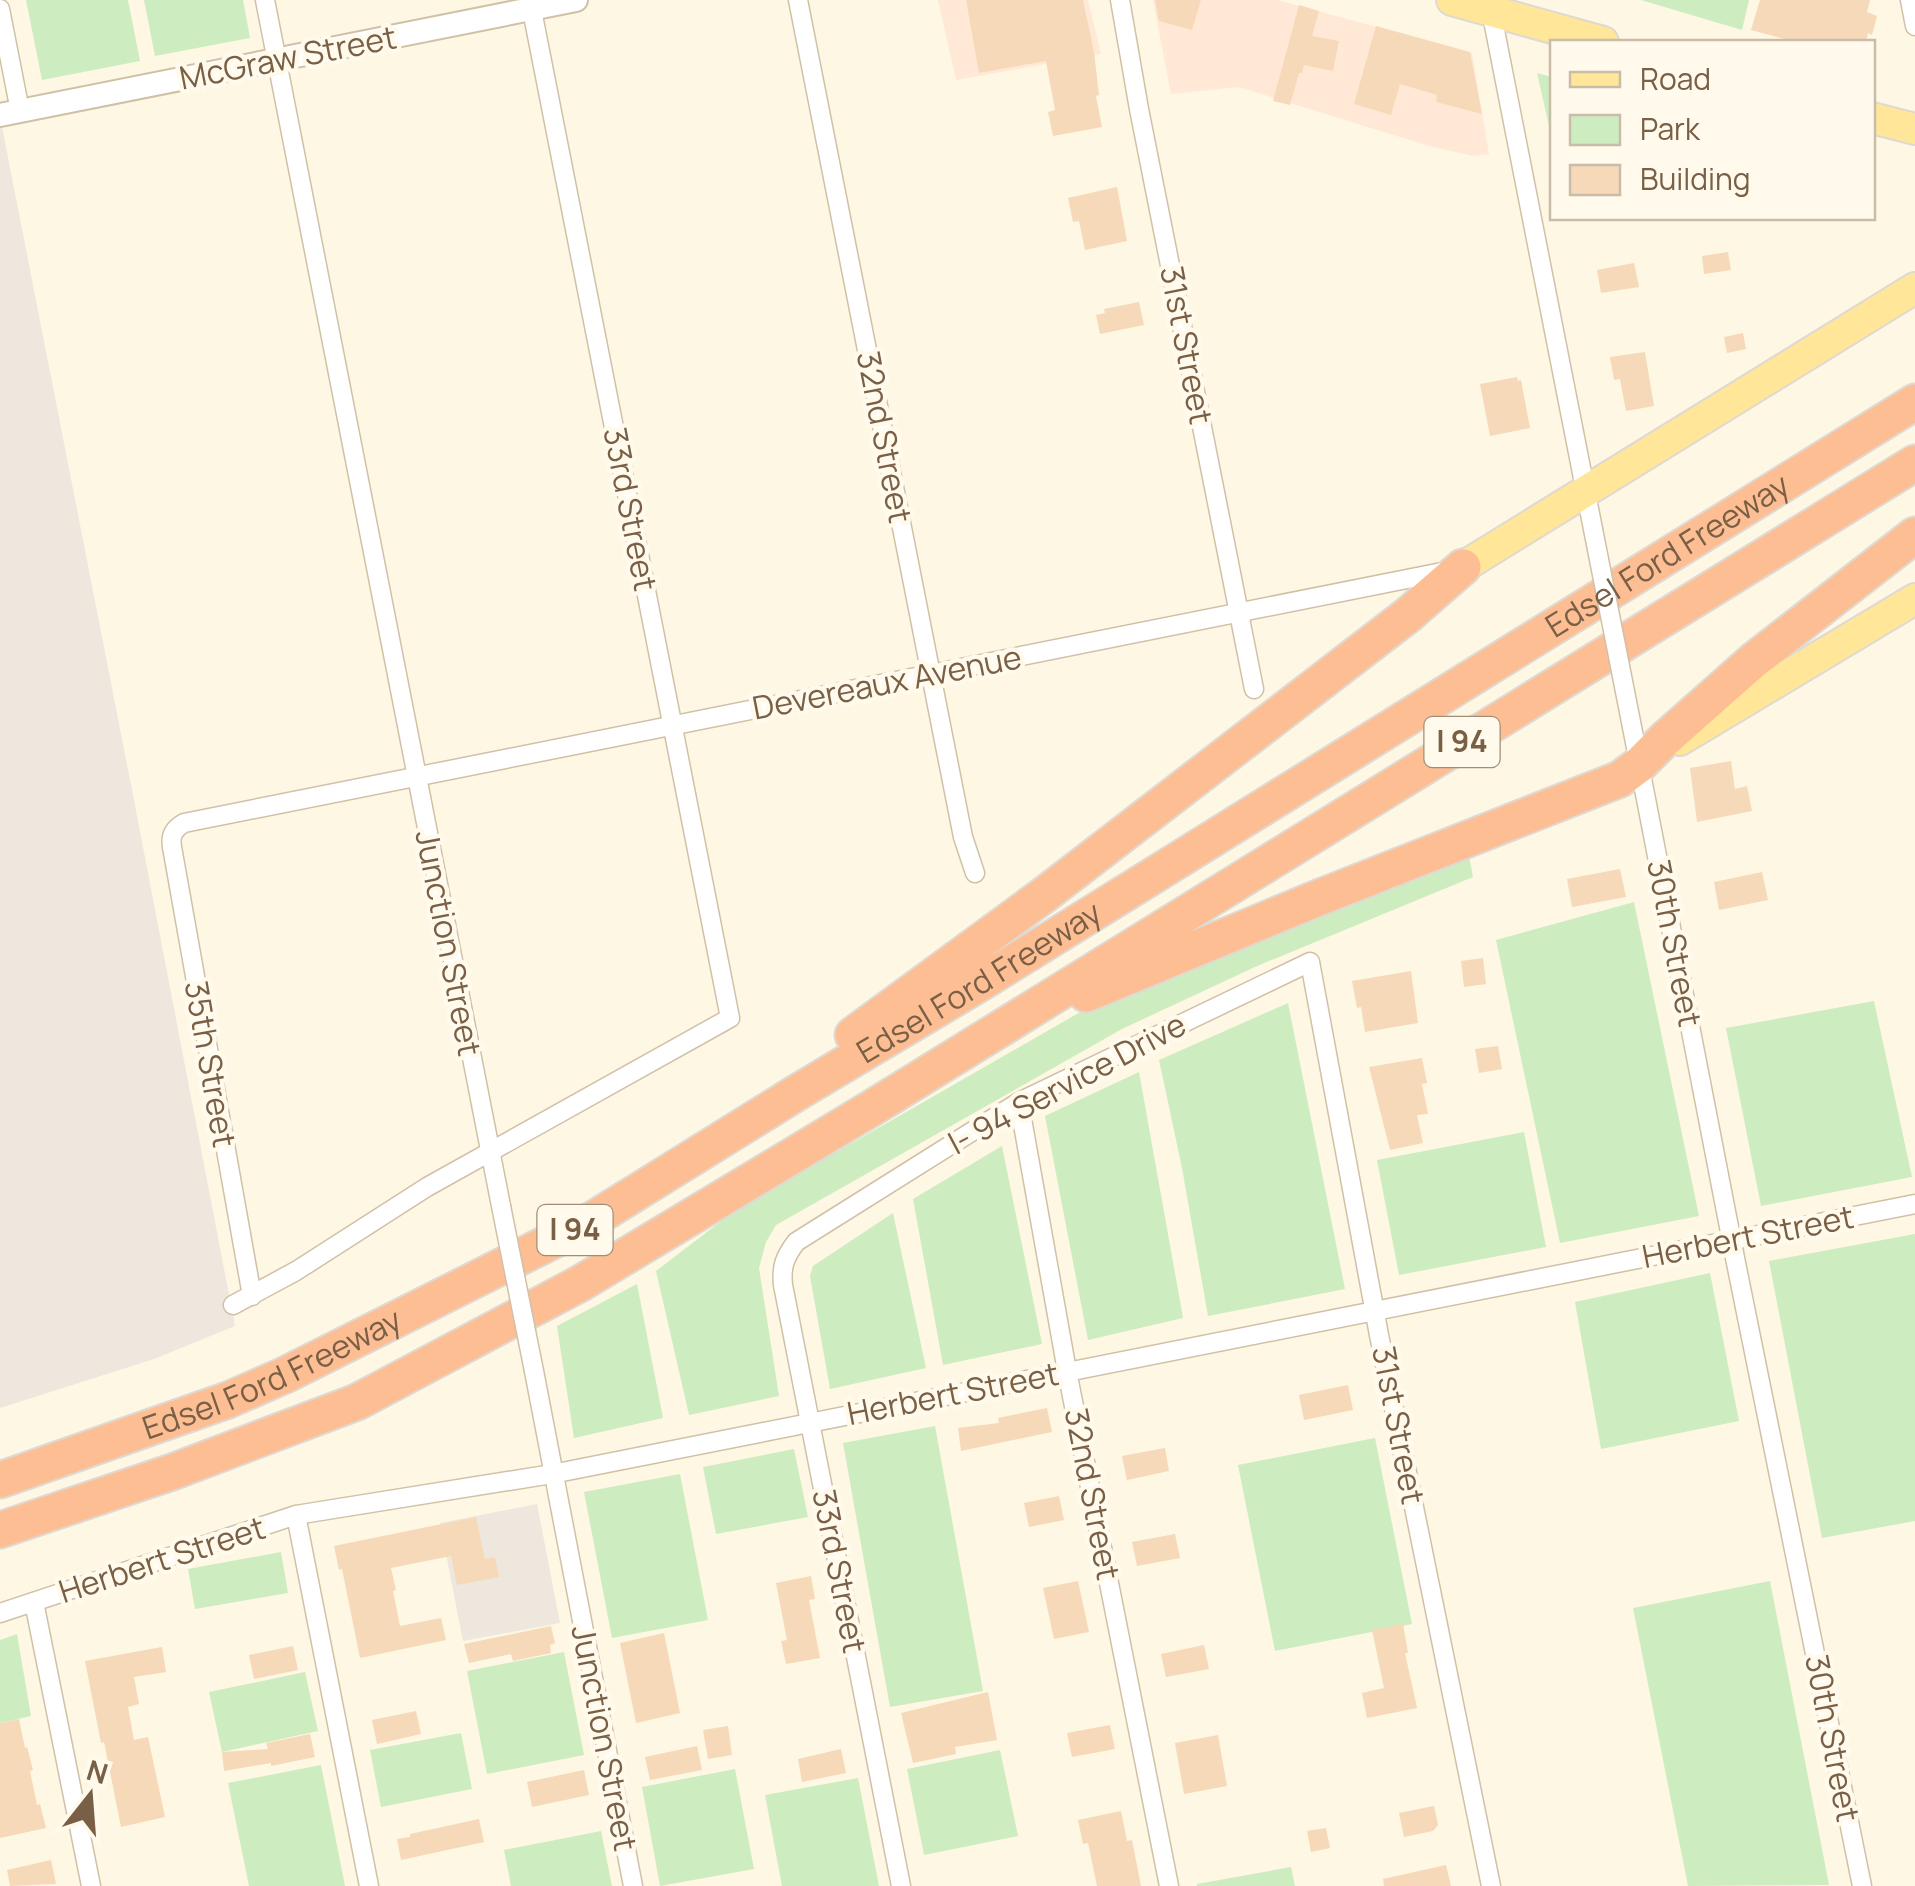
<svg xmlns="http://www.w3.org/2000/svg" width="1915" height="1886" viewBox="0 0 1915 1886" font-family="Manrope,sans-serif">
<rect width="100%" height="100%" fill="#fef7e3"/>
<!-- commercial -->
<g fill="#ffe8d6">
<path d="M938 0H1088L1101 54 956 80Z"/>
<path d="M1153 0H1277L1472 53 1489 154 1473 156 1429 146 1239 87 1171 94Z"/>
</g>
<!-- industrial -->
<g fill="#ede7de">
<path d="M0 127H2L132 790 235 1326 154 1359 0 1408Z"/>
<path d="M537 1504 560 1623 463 1641 440 1523Z"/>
</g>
<!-- green -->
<g fill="#cdedc0">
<path d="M26 0H128L140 61 42 80Z"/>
<path d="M144 0H243L250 38 155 56Z"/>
<path d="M1641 0H1749L1742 30Z"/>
<path d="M1537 73 1552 77V139Z"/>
<path d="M1469 856 1473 877 1257 966 1122 1029 776 1225 766 1242 759 1268 779 1396 689 1415 656 1271 737 1209 1082 1011Z"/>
<path d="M1634 902 1699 1216 1560 1243 1496 940Z"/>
<path d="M1874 1001 1912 1177 1761 1206 1726 1028Z"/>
<path d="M1288 1003 1345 1289 1208 1316 1182 1168 1159 1060Z"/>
<path d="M1139 1072 1183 1318 1088 1340 1045 1116Z"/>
<path d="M1524 1132 1546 1247 1399 1275 1377 1160Z"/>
<path d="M1002 1146 1042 1344 943 1365 913 1199Z"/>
<path d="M893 1213 926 1368 830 1389 810 1276 813 1266Z"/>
<path d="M1915 1234V1521L1822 1538 1769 1261Z"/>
<path d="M1710 1273 1739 1421 1601 1449 1575 1302Z"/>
<path d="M637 1284 663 1418 574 1438 557 1326Z"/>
<path d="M935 1426 983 1691 890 1707 843 1443Z"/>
<path d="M1375 1438 1412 1624 1275 1651 1238 1465Z"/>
<path d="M794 1449 808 1517 716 1534 703 1467Z"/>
<path d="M680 1474 708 1620 612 1638 584 1492Z"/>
<path d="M281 1552 288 1593 195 1609 188 1569Z"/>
<path d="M1770 1581 1829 1885 1688 1886 1633 1608Z"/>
<path d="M17 1634 31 1716 0 1723V1640Z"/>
<path d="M564 1652 584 1755 487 1774 467 1671Z"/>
<path d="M305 1672 318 1731 222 1752 209 1692Z"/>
<path d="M461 1733 472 1789 381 1807 370 1750Z"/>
<path d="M1000 1750 1018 1836 924 1855 907 1769Z"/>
<path d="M321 1765 345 1886H249L228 1783Z"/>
<path d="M735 1769 754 1869 660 1886 642 1787Z"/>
<path d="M858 1778 879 1886H782L765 1795Z"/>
<path d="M601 1831 612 1886H511L504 1850Z"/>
<path d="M1291 1867 1295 1886H1197V1884Z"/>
</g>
<!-- building -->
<g fill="#f6d9b8">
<path d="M966 0H1083L1094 52 1099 95 1096 96 1102 127 1053 136 1048 112 1055 110 1046 61 979 73Z"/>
<path d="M1155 0H1201L1192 30 1159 21Z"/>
<path d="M1760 0H1870L1867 12 1877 16 1872 35 1868 33 1866 42H1796L1751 30Z"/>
<path d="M1299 5 1319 11 1312 36 1339 41 1333 71 1304 65 1302 73H1299L1290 105 1273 101Z"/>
<path d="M1376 26 1470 52 1482 114 1436 102 1437 95 1400 84 1391 115 1354 104Z"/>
<path d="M1117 187 1127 241 1085 250 1079 221 1073 222 1068 198Z"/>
<path d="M1728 252 1731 270 1704 274 1702 256Z"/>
<path d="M1634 263 1639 287 1601 293 1597 270Z"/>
<path d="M1139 302 1144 325 1100 334 1096 315 1105 313 1104 309Z"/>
<path d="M1743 333 1746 349 1727 353 1724 337Z"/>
<path d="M1645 352 1654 406 1626 411 1620 379 1614 380 1610 357Z"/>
<path d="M1517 377 1518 381 1521 380 1530 428 1490 436 1480 384Z"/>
<path d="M1731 761 1735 789 1747 786 1752 811 1697 822 1690 768Z"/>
<path d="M1620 869 1626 897 1572 907 1567 879Z"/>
<path d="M1762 872 1768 900 1719 910 1714 882Z"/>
<path d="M1483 958 1486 984 1464 987 1461 961Z"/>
<path d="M1411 971 1418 1023 1365 1032 1361 1007 1357 1008 1352 981Z"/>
<path d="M1498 1046 1502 1069 1479 1073 1475 1049Z"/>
<path d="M1422 1058 1427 1083 1422 1084 1428 1114 1417 1115 1423 1143 1390 1150 1369 1067Z"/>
<path d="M1348 1385 1353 1410 1304 1420 1299 1395Z"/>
<path d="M1047 1408 1052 1432 961 1451 958 1428 999 1423 998 1418Z"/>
<path d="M1165 1448 1169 1471 1127 1480 1122 1456Z"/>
<path d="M1059 1496 1064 1520 1029 1527 1024 1503Z"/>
<path d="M476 1517 485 1559 495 1557 499 1577 457 1585 451 1556 391 1568 396 1590 393 1591 400 1626 441 1618 446 1640 360 1658 342 1569 339 1570 334 1546Z"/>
<path d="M1175 1534 1180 1558 1137 1566 1132 1542Z"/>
<path d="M811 1576 815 1599 809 1600 820 1658 786 1664 781 1641 787 1640 776 1583Z"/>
<path d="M1078 1581 1089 1632 1054 1639 1043 1588Z"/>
<path d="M1403 1624 1408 1653H1405L1417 1708 1367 1718 1362 1693 1384 1688 1372 1630Z"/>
<path d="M551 1626 555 1643 550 1645 551 1653 513 1661 511 1654 469 1663 464 1644Z"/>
<path d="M664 1633 680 1713 636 1723 620 1643Z"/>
<path d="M1204 1645 1209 1669 1166 1677 1161 1654Z"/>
<path d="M293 1646 298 1670 254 1679 249 1655Z"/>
<path d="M162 1647 166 1672 134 1677 139 1704 128 1707 134 1740 148 1737 165 1817 121 1827 104 1742 101 1743 85 1661Z"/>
<path d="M988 1692 997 1740 955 1747 956 1754 913 1763 901 1713Z"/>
<path d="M416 1711 421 1734 377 1744 372 1720Z"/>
<path d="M19 1719 25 1748 27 1747 33 1770 30 1771 37 1805 40 1804 46 1828 0 1838V1723Z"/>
<path d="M1110 1725 1115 1749 1072 1757 1067 1733Z"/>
<path d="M728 1726 732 1755 708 1759 703 1730Z"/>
<path d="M310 1734 315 1757 271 1766V1763L224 1771 222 1752 268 1749 266 1743Z"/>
<path d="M1218 1735 1227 1786 1184 1794 1175 1743Z"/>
<path d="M697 1746 702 1770 650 1780 645 1757Z"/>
<path d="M841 1749 846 1773 802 1782 798 1759Z"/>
<path d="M584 1770 589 1795 532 1807 527 1782Z"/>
<path d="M1434 1806 1438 1825 1433 1831 1404 1837 1399 1813Z"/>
<path d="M1121 1811 1127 1841 1132 1840 1141 1886H1097L1088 1843 1083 1844 1078 1820Z"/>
<path d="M479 1819 484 1842 401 1860 397 1839 410 1837V1834Z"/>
<path d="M1326 1828 1330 1848 1311 1852 1307 1831Z"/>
<path d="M51 1860 56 1884 10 1886 7 1870Z"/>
<path d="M1446 1865 1451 1886H1384L1383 1879Z"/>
</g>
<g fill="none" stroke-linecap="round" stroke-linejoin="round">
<!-- minor casing -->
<g stroke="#d1c0a8" stroke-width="21">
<g id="minor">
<path d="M265 0 501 1206"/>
<path d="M798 0 963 837 975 873"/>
<path d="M1120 0 1139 109 1254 689"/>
<path d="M1910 0 1915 26"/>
<path d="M1490 5 1593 529"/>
<path d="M0 9 20 111"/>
<path d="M1632 727 1736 1263 1862 1886"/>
<path d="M1019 1102 1067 1371 1169 1886"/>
<path d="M252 1296 172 847C170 835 174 829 184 823L1447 571"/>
<path d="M233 1305 296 1271 427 1187 730 1018 530 0"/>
<path d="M534 1371 633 1886"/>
<path d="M296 1515 369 1886"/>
<path d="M34 1602 91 1886"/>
<path d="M0 1613 296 1515 552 1474 1915 1204"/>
<path d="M901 1886 783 1285C781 1266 785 1257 796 1242L1019 1102 1310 962 1379 1335 1491 1886"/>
</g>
</g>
<!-- tertiary casing -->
<g stroke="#d1c0a8" stroke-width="26">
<path id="tertiary" d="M0 115 576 0"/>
</g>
<!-- primary casing -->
<g stroke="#dfd9d3" stroke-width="34">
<g id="primary">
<path d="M1452 0 1603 42"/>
<path d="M1872 118 1915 129"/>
<path d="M1463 567 1915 288"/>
<path d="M1680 740 1915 599"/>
</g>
</g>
<!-- motorway casing -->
<g stroke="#dfd9d3" stroke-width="39">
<g id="motorway">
<path d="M1086 994 1318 898 1620 779 1639 765 1666 738 1753 661 1915 535"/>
<path d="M853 1035 1044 895 1408 615 1463 567"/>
<path id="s1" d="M0 1480 228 1400 285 1375 584 1225 798 1092 982 982 1915 402"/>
<path d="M0 1530 172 1472 357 1402 581 1283 872 1108 1915 463"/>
</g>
</g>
<!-- minor -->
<use href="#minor" stroke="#fff" stroke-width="18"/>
<!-- tertiary -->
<use href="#tertiary" stroke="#fff" stroke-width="22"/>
<!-- primary -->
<use href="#primary" stroke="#ffe699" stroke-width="30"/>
<!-- motorway -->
<use href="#motorway" stroke="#febe94" stroke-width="35"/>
<!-- minor-bridge casing -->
<g stroke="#d1c0a8" stroke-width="21" stroke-linecap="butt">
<g id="minor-bridge">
<path d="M1593 529 1632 727"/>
<path d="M501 1206 534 1371"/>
</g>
</g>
<!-- minor-bridge -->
<use href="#minor-bridge" stroke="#fff" stroke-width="18"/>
</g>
<g text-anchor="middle" stroke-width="9" stroke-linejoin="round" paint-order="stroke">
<!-- shield labels -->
<g fill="#fffaeb" stroke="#a18e78" stroke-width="2.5">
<rect x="1424.5" y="717" width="75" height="50" rx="8"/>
<rect x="537.5" y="1205" width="75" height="50" rx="8"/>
</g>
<g font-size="30" font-weight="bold" fill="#795f46">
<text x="1462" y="752">I 94</text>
<text x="575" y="1240">I 94</text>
</g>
<!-- street labels -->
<g font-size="32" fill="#795f46" stroke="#fffaeb">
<text transform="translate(288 58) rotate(-11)" y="11">McGraw Street</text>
<text transform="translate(1186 345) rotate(79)" y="11">31st Street</text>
<text transform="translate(884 437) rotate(79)" y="11">32nd Street</text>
<text transform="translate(630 509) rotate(79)" y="11">33rd Street</text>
<text dy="11" stroke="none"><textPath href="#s1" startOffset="1912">Edsel Ford Freeway</textPath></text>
<text transform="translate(887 683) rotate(-11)" y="11">Devereaux Avenue</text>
<text transform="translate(448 943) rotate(79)" y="11">Junction Street</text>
<text transform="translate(1674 943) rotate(79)" y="11">30th Street</text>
<text dy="11" stroke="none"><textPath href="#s1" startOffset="1102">Edsel Ford Freeway</textPath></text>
<text transform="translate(210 1064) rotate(80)" y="11">35th Street</text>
<text transform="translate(1067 1084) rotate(-28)" y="11">I- 94 Service Drive</text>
<text transform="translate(1748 1237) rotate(-11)" y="11">Herbert Street</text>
<text dy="11" stroke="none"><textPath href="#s1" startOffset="292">Edsel Ford Freeway</textPath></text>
<text transform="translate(953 1394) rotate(-11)" y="11">Herbert Street</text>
<text transform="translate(1398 1425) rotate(79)" y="11">31st Street</text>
<text transform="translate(1092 1494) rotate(79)" y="11">32nd Street</text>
<text transform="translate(162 1560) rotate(-18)" y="11">Herbert Street</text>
<text transform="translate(839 1571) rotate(79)" y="11">33rd Street</text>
<text transform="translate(604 1738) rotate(79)" y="11">Junction Street</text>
<text transform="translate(1832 1738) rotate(79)" y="11">30th Street</text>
</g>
</g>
<!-- legend -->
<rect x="1550" y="40" width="325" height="180" fill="#fffaeb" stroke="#c9bca9" stroke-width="2.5"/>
<rect x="1570" y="72" width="50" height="15" fill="#ffe699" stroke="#c9bca9" stroke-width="2.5"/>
<text x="1640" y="90" font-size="30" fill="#795f46">Road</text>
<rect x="1570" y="115" width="50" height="30" fill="#cdedc0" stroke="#c9bca9" stroke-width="2.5"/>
<text x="1640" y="140" font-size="30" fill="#795f46">Park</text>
<rect x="1570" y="165" width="50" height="30" fill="#f6d9b8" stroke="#c9bca9" stroke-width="2.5"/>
<text x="1640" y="190" font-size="30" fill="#795f46">Building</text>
<!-- north arrow -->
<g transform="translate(90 1796) rotate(17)" stroke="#fffaeb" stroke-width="8" paint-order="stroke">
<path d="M0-8L18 38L0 25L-18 38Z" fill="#795f46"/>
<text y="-15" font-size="28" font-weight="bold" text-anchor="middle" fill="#795f46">N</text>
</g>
</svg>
